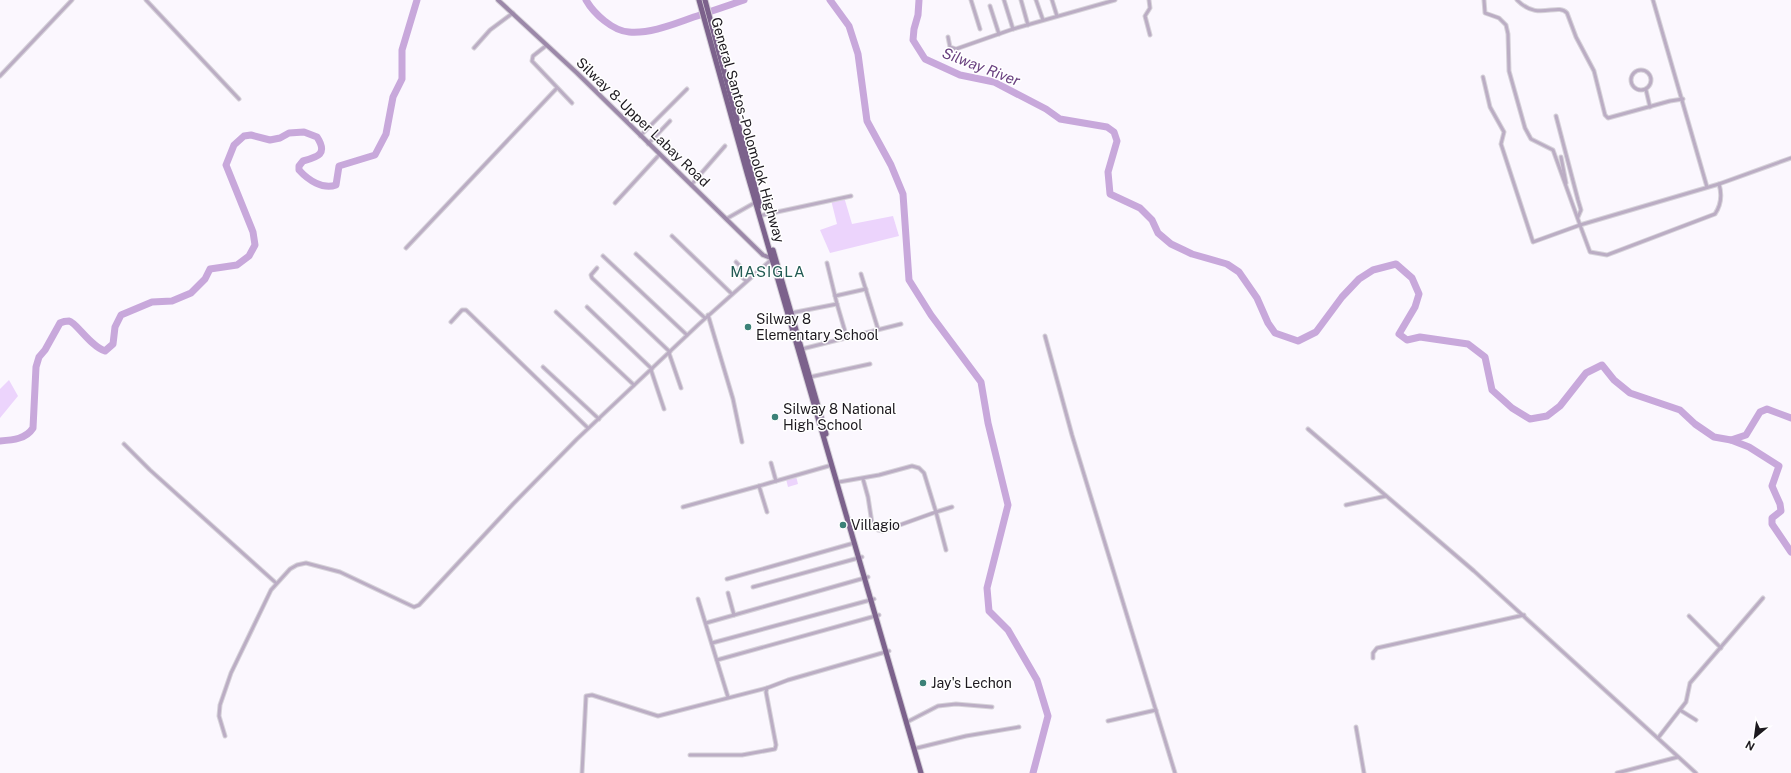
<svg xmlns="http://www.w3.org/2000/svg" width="1791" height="773" viewBox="0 0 1791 773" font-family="'Public Sans',sans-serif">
<rect width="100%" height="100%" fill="#fbf7fe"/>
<!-- green -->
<g fill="#ecd4fc">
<path d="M844 197 852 224 893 216 899 236 830 253 820 230 837 224 831 200Z"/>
<path d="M9 380 18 396 0 418V389Z"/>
<path d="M796 476 798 484 788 487 786 479Z"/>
</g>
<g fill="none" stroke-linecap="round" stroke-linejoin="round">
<!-- river -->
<g stroke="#c8a8db" stroke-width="7">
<path d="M586 0C594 14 613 31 629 32 653 34 678 22 700 15 715 10 730 5 744 0"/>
<path d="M830 0 849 26 858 54 867 121 891 165 903 194 909 280 931 315 981 382 988 423 1008 505 987 588 989 611 1008 630 1037 680 1048 716 1033 773"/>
<path d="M919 0 918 15 914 29 913 40 925 59 960 75 994 82 1046 109 1060 119 1107 127 1114 132 1117 141 1108 172 1110 194 1140 208 1152 220 1158 233 1171 244 1192 254 1227 264 1239 272 1257 298 1268 323 1275 333 1298 341 1316 332 1342 297 1359 279 1373 270 1396 264 1412 278 1419 294 1415 307 1399 334 1407 340 1420 337 1468 344 1485 357 1492 390 1512 408 1530 419 1547 416 1560 406 1586 373 1602 365 1614 380 1630 393 1680 410 1695 424 1714 437 1731 440 1746 435 1760 412 1767 409 1791 418"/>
<path d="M1731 440 1749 447 1779 466 1772 486 1780 504 1781 511 1772 518V524L1791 552"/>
<path d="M0 441C13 440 26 439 33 428L36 367 39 357 45 350 60 323C62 322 66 321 69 321 76 322 90 346 105 351L113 344 115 327 121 315 152 302 172 301 191 293 205 279 210 269 237 265 249 256 255 245 253 232 226 165 234 145 244 136 251 135 270 140 280 138 289 133 304 132 317 137C328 154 318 157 303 161L299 166V170C308 180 323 190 336 185L339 166 375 155 386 134 393 97 402 79V50L417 0"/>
</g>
<!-- minor casing -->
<g stroke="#d7d3da" stroke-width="5">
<g id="minor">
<path d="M146 0 239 99"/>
<path d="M971 0 980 29"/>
<path d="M1004 0 1013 29"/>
<path d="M1021 0 1028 25"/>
<path d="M1036 0 1043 20"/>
<path d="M1052 0 1057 16"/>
<path d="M1149 0 1150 8 1145 16 1150 35"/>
<path d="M1484 0 1485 13 1499 18 1506 25 1508 34 1509 71 1525 128 1531 139 1553 150 1580 225 1719 184 1791 158"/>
<path d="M1517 0C1538 22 1557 2 1567 13L1576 37 1594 71 1605 115 1608 118 1670 101 1683 99"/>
<path d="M1653 0 1707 187"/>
<path d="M990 6 999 34"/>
<path d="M948 37 950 47 956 49 1013 29 1115 0"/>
<path d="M547 45 533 56 532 61 572 103"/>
<path d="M474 48 490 30 513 13"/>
<circle cx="1641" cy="80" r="10"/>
<path d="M0 76 72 0"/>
<path d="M1483 77 1490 107 1504 132 1501 144 1533 242 1580 225 1590 252 1607 255 1715 214C1721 205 1722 194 1719 184"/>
<path d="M1646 90 1650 107"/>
<path d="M1556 116 1578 200 1581 210 1578 217"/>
<path d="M640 136 687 89"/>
<path d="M648 144 670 121"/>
<path d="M1561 157 1566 183"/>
<path d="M691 185 725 146"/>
<path d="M615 203 659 155"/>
<path d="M763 215 851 196"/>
<path d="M726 219 756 202"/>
<path d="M672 236 732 294"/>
<path d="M406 248 557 88"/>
<path d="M636 254 705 318"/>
<path d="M603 256 687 335"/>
<path d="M736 262 741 267 737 272 746 281"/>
<path d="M827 263 837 304 847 338"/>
<path d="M597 268 591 275 592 278 670 352"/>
<path d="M861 274 878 329"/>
<path d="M835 296 866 289"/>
<path d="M587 307 652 369"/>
<path d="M556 312 634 385"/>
<path d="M791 313 837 304"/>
<path d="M708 315 733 399 742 442"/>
<path d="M451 322 462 310H466L588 428"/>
<path d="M1045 336 1072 435 1175 773"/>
<path d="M802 349 901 324"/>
<path d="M669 353 681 388"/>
<path d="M543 367 599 419"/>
<path d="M651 370 664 409"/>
<path d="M810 377 870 364"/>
<path d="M1308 429 1474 571 1696 773"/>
<path d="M124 444 150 470 276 583"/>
<path d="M776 481 832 465"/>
<path d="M839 482 879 475 912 466 919 468 924 473 936 512 883 531 878 530 872 523 868 497 863 479"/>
<path d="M1346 505 1386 496"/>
<path d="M683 507 759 486"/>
<path d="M767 512 759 486 776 481 771 463"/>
<path d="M946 550 936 512 952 507"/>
<path d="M727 579 854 543"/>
<path d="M753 587 862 557"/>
<path d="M728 593 734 615"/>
<path d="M698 599 728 697"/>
<path d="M1689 616 1721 648"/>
<path d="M706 623 868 577"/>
<path d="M712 643 874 599"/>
<path d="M1373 658V653L1377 648 1524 615"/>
<path d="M717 660 879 615"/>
<path d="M1680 710 1696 720"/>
<path d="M909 721 938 706 956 704 992 707"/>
<path d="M1108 721 1156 710"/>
<path d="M1356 727 1364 773"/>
<path d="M225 736 219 716 220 705 231 673 271 590 290 569 297 565 306 563 340 572 414 607 419 605 513 504 577 439 699 324 772 259"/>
<path d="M1658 738 1686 702 1690 683 1763 598"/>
<path d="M917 748 966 736 1019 727"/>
<path d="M690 755H742L775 749 776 745 766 692 767 688 788 680 889 651"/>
<path d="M582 773 586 696 592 695 658 716 767 688"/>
<path d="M1617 773 1678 757"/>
</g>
</g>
<!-- secondary casing -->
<g stroke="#d7d3da" stroke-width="6">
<path id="secondary" d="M498 0 577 73 763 255 773 259"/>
</g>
<!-- trunk casing -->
<g stroke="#d7d3da" stroke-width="7">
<g id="trunk">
<path d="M699 0 747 173 921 773"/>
<path d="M705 0 760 206"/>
<path d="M773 250 826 434"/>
</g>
</g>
<!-- minor -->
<use href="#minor" stroke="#bbadc4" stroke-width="3"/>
<!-- secondary -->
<use href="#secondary" stroke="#9c88a9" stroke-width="4"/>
<!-- trunk -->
<use href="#trunk" stroke="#7c628c" stroke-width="5"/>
</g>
<!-- markers -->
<g fill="#3c8178" stroke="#fff" stroke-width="1.5">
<circle cx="748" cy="327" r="4"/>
<circle cx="775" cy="417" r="4"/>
<circle cx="843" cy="525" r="4"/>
<circle cx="923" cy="683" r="4"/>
</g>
<g text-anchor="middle" stroke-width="3" stroke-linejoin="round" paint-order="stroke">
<!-- street labels -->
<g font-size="14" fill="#1d191f" stroke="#fff">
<text transform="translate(643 122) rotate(44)" y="5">Silway 8-Upper Labay Road</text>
<text transform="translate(748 130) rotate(74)" y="5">General Santos-Polomolok Highway</text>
</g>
<!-- poi labels -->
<g font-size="14" fill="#1d191f" stroke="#fff" text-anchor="start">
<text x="756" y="324">Silway 8<tspan x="756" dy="16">Elementary School</tspan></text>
<text x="783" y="414">Silway 8 National<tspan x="783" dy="16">High School</tspan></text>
<text x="851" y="530">Villagio</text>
<text x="931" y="688">Jay's Lechon</text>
</g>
<!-- water labels -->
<g font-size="15" font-style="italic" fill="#6a4180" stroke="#fff">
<text transform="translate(981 67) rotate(21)" y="5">Silway River</text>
</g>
<!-- neighbourhood labels -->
<g font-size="15" letter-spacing="1" fill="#235b54" stroke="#fff">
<text x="768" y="277">MASIGLA</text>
</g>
</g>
<!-- north arrow -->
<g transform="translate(1755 737) rotate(209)" stroke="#ffffff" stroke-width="3" paint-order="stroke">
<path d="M0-3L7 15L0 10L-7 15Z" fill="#1d191f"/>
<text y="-6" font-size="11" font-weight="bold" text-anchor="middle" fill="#1d191f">N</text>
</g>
</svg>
